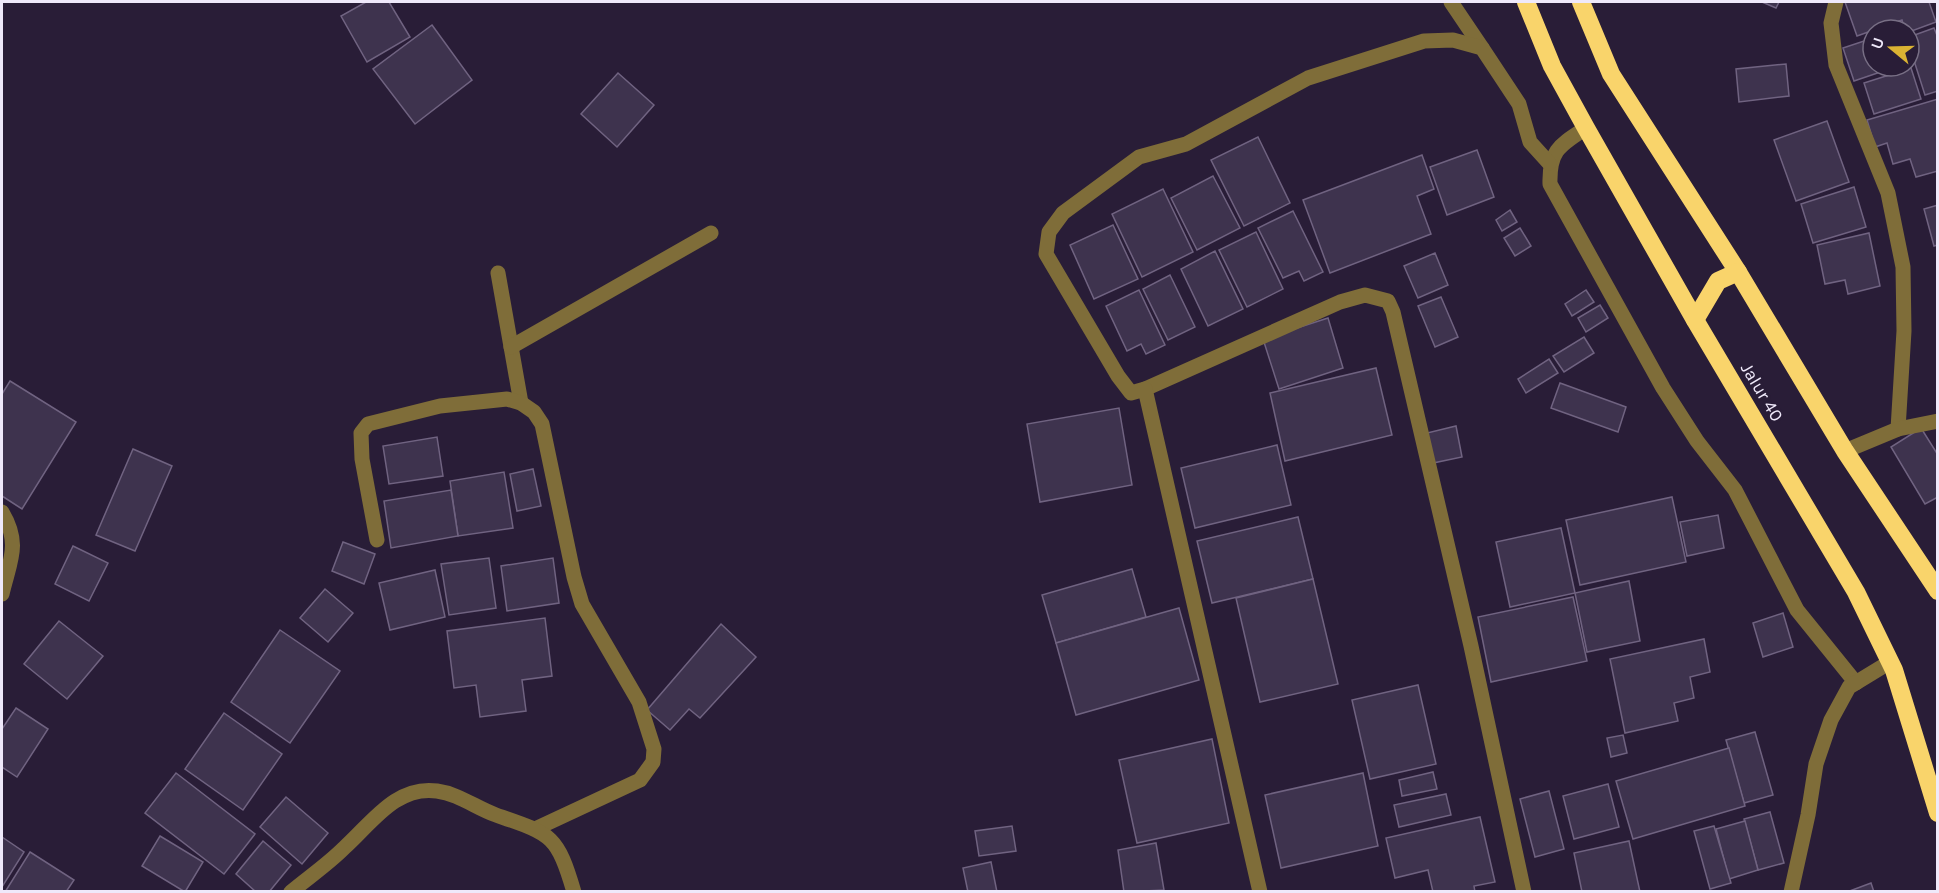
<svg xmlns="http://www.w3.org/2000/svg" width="1939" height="893" viewBox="0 0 1939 893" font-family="Karla,sans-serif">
<rect width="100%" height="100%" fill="#291d37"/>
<!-- building -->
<g fill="#3e334e" stroke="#706381" stroke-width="1.5">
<path d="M366 2H389L410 37 367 62 341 16Z"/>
<path d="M1762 2H1779L1776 8Z"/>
<path d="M1845 2H1929L1936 22 1909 32 1905 30 1902 20 1857 36Z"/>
<path d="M432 25 472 80 415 124 373 69Z"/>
<path d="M1934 28 1938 38V91L1925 95 1909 45V37Z"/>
<path d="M1873 38V66H1898L1854 81 1843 48Z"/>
<path d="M1786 64 1789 96 1739 102 1736 69Z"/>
<path d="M1911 68 1921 99 1874 114 1864 83Z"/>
<path d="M618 73 654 105 617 147 581 114Z"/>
<path d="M1938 99V171L1916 177 1910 159 1893 164 1887 143 1875 147 1867 120Z"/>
<path d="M1827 121 1849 182 1796 201 1774 140Z"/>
<path d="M1258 137 1290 203 1244 226 1211 160Z"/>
<path d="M1477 150 1494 197 1447 215 1430 167Z"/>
<path d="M1422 155 1434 189 1417 196 1431 234 1330 273 1303 200Z"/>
<path d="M1213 176 1240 228 1197 250 1171 198Z"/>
<path d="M1854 187 1866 227 1813 243 1801 204Z"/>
<path d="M1163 189 1193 252 1142 277 1112 214Z"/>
<path d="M1938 205V245L1934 246 1924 209Z"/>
<path d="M1510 210 1517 222 1502 231 1496 220Z"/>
<path d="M1293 211 1323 272 1304 281 1299 271 1283 278 1258 228Z"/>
<path d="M1113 225 1138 279 1094 299 1070 245Z"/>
<path d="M1520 228 1531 246 1515 256 1504 238Z"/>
<path d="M1256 232 1283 289 1247 307 1219 250Z"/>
<path d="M1869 233 1880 286 1848 294 1845 280 1825 284 1817 245Z"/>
<path d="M1215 251 1243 309 1208 326 1181 269Z"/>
<path d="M1435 253 1448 285 1418 298 1404 266Z"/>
<path d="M1170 275 1195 327 1168 340 1143 289Z"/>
<path d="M1139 290 1165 345 1146 354 1141 344 1127 351 1106 306Z"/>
<path d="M1586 290 1594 302 1572 316 1565 304Z"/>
<path d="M1441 297 1458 337 1435 347 1418 306Z"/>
<path d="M1600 305 1608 318 1586 332 1578 318Z"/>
<path d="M1328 318 1343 368 1279 389 1263 339Z"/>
<path d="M1584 337 1594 353 1564 372 1553 356Z"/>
<path d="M1549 359 1558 373 1526 393 1518 379Z"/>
<path d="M1376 368 1392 435 1285 461 1270 393Z"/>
<path d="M10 381 76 422 22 509 2 496V394Z"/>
<path d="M1560 383 1626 407 1618 432 1551 408Z"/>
<path d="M1119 408 1132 485 1040 502 1027 424Z"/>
<path d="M1456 426 1462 457 1433 463 1427 433Z"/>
<path d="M1921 428 1938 455V497L1925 504 1891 447Z"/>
<path d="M437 437 443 476 389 484 383 446Z"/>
<path d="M1277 445 1291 505 1195 528 1181 468Z"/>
<path d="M133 449 172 466 135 551 96 535Z"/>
<path d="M533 469 541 506 517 511 510 474Z"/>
<path d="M504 472 513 528 458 536 450 481Z"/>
<path d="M451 490 458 536 391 548 384 501Z"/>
<path d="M1672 497 1686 562 1580 585 1566 520Z"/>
<path d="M1718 515 1724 548 1687 556 1680 522Z"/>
<path d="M1298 517 1313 579 1212 603 1197 541Z"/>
<path d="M1561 528 1575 593 1510 607 1496 542Z"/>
<path d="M343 542 375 554 364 584 332 571Z"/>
<path d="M73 546 108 563 89 601 55 584Z"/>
<path d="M489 558 496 608 449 615 441 564Z"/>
<path d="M553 558 559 603 507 611 501 566Z"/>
<path d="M1132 569 1146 617 1056 643 1042 595Z"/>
<path d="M435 570 445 617 390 630 379 583Z"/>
<path d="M1313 579 1338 684 1260 702 1236 598Z"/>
<path d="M1629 581 1640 641 1587 652 1575 593Z"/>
<path d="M325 589 353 613 328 642 300 618Z"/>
<path d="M1573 597 1587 661 1491 682 1478 617Z"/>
<path d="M1179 608 1199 680 1076 715 1056 643Z"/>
<path d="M1783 613 1793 647 1763 657 1753 623Z"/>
<path d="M545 618 552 676 522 680 526 711 480 717 476 685 454 688 447 631Z"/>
<path d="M59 621 103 656 67 699 24 664Z"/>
<path d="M721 624 756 657 700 718 689 709 670 730 647 710Z"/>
<path d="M280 630 340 671 290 743 231 702Z"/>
<path d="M1704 639 1710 672 1690 677 1694 698 1674 703 1678 721 1625 733 1610 659Z"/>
<path d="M1418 685 1436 764 1370 779 1352 700Z"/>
<path d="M16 708 48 729 17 777 2 767V729Z"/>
<path d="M224 713 282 754 243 810 185 769Z"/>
<path d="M1755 732 1773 795 1744 803 1726 740Z"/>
<path d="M1623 735 1627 753 1611 757 1607 738Z"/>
<path d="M1212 739 1229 823 1137 843 1119 760Z"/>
<path d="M1729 748 1745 806 1633 839 1616 781Z"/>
<path d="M1433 772 1437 789 1402 796 1399 780Z"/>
<path d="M176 773 255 834 224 874 145 813Z"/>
<path d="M1363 773 1378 846 1281 868 1265 795Z"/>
<path d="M1608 784 1619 827 1574 839 1563 796Z"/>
<path d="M1549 791 1564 849 1535 857 1520 799Z"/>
<path d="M1446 794 1451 815 1399 827 1394 805Z"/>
<path d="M286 797 328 833 302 864 260 827Z"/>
<path d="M1770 812 1784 863 1758 870 1744 819Z"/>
<path d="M1480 817 1495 882 1474 886 1475 892H1433L1428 870 1395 878 1386 838Z"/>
<path d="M1745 821 1758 870 1729 879 1716 829Z"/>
<path d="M1012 826 1016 851 979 856 975 831Z"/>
<path d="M1714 826 1731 883 1710 889 1694 831Z"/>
<path d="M160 836 203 862 185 892 142 866Z"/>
<path d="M2 837 24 852 2 887Z"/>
<path d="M263 841 291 865 269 892H256L236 874Z"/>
<path d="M1629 841 1640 892H1582L1574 853Z"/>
<path d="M1156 843 1164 890 1124 892 1118 850Z"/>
<path d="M30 852 74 880 66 892H5Z"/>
<path d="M991 862 997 892H968L963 868Z"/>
<path d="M1871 883 1874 892H1847Z"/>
</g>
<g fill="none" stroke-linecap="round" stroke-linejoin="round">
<!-- minor -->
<g stroke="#7f6d39" stroke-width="15">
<path d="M1451 2 1482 48"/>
<path d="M1836 2 1831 23 1836 65 1888 193 1903 267 1904 331 1898 429"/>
<path d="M1586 128C1560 145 1549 150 1550 184L1663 388 1697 441 1735 490 1797 610 1856 683"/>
<path d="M498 273 521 403"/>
<path d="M511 347 711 233"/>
<path d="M1145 389 1340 302 1365 295 1388 301 1393 312 1471 646 1524 892"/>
<path d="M1845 451 1898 429 1938 421"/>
<path d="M2 512C21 544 10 560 2 594"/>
<path d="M377 540 362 459 361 433 368 424 440 406 507 399 521 403 534 412 542 424 574 577 582 604 639 702 654 749 653 762 640 780 535 829"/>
<path d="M291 892C309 877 328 864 344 848 371 824 396 785 437 791 459 794 476 808 496 815 551 834 557 834 574 892"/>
<path d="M1260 892 1145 389 1131 393 1118 376 1046 254 1049 232 1063 213 1139 157 1186 144 1308 78 1424 41 1453 40 1482 48 1519 104 1530 142 1549 163"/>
<path d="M1791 892 1808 815 1816 764 1831 720 1849 687 1890 662"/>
</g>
<!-- highway -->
<g stroke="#f9d46b" stroke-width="18">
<path d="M1526 2 1552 66 1586 128 1695 320 1856 592 1894 670 1938 813"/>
<path d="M1581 2 1611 74 1738 272 1845 451 1938 591"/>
<path d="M1695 320 1718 281 1738 272"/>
</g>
</g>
<g text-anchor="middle" stroke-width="5" stroke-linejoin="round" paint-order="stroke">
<!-- street labels -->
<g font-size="18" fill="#efe9fa" stroke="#291d37">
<text transform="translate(1762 392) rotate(59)" y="6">Jalur 40</text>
</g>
</g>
<!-- border -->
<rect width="1939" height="893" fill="none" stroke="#efe9fa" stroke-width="6"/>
<!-- north arrow -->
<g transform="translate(1891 48) rotate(289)"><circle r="28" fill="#291d37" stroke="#786f85" stroke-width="1.5"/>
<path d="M0-4.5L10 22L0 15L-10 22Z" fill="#dbb333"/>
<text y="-9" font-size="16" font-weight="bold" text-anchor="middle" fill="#efe9fa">U</text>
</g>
</svg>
